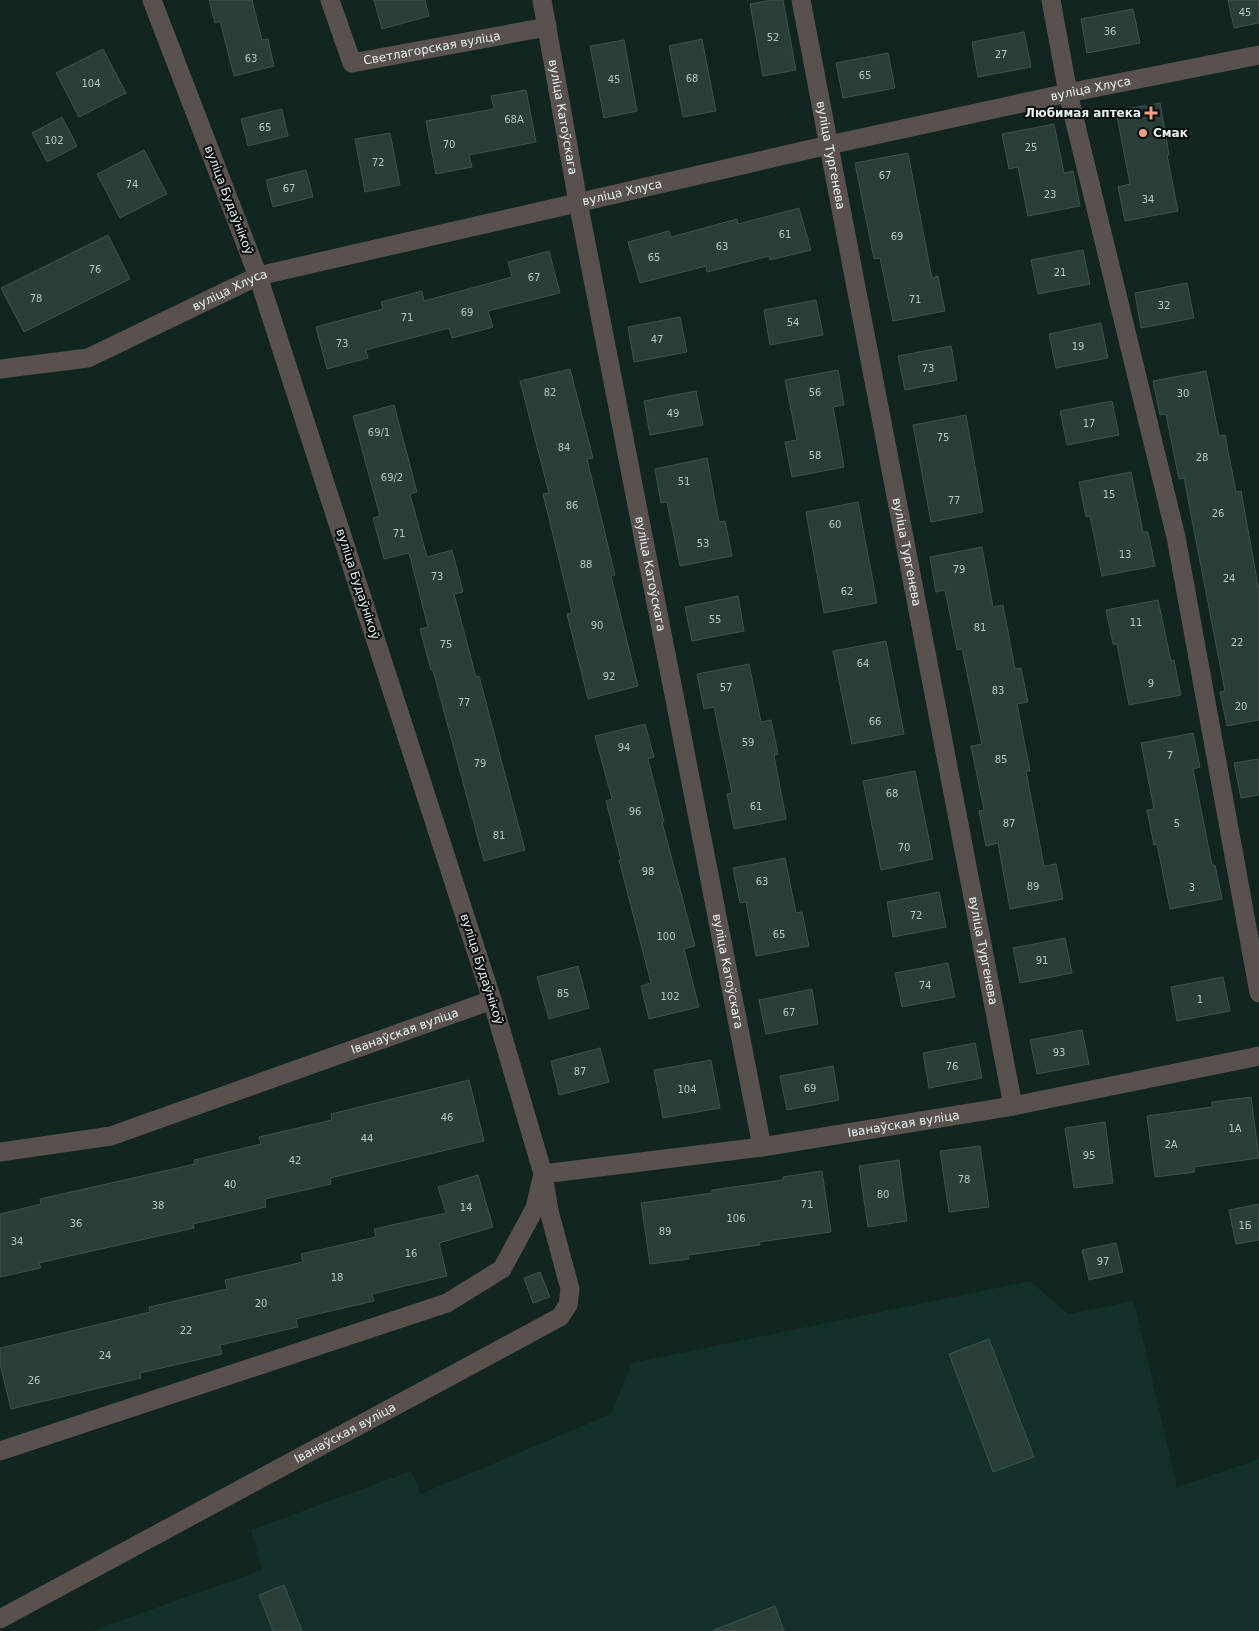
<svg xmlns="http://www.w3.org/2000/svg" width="1259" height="1631" viewBox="0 0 1259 1631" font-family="'DejaVu Sans',sans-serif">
<rect width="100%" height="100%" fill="#112521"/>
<!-- built -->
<path fill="#13302b" d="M1030 1281 1068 1314 1134 1301 1177 1487 1259 1459V1631H91L262 1570 251 1530 411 1471 421 1494 611 1414 632 1363Z"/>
<!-- building -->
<g fill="#2a3f3a" stroke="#3e524e">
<path d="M209 0H252L262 40 268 39 274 66 234 76 220 21 215 23Z"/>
<path d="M374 0H425L429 16 382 29Z"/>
<path d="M772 0H783L796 70 763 76 750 4Z"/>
<path d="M1228 0H1259V23L1234 28Z"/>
<path d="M1133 9 1140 43 1087 53 1081 19Z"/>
<path d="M1024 32 1031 67 978 77 972 42Z"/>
<path d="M702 39 716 111 683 117 669 46Z"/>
<path d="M624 40 637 111 604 118 590 46Z"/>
<path d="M103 49 126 93 79 117 56 73Z"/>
<path d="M888 53 895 88 843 98 836 63Z"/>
<path d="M526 90 536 142 469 155 472 167 436 174 426 121 494 109 491 96Z"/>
<path d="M1160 103 1169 155H1167L1178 211 1125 221 1118 187 1130 184 1116 111Z"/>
<path d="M282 109 288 136 248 146 241 119Z"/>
<path d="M62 117 77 146 47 162 32 133Z"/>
<path d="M1054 124 1064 173 1073 171 1080 206 1028 216 1018 167 1009 169 1002 134Z"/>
<path d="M390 133 400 185 365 192 355 139Z"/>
<path d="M144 150 167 194 120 218 97 174Z"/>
<path d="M908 153 932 278 938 276 945 311 893 321 880 258 874 259 855 163Z"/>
<path d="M306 170 313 197 273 207 266 180Z"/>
<path d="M799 208 811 250 770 260 769 256 707 272 706 266 640 283 628 242 669 231 671 237 737 219 738 224Z"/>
<path d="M108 235 130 279 24 332 1 288Z"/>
<path d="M1083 250 1090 284 1038 294 1031 260Z"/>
<path d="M549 251 560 293 488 311 493 327 452 338 449 328 366 350 368 358 327 369 316 327 383 309 381 302 422 291 424 301 512 277 508 262Z"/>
<path d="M1187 283 1194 318 1141 328 1135 293Z"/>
<path d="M816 300 823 335 770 345 764 310Z"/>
<path d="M680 317 687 352 634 362 628 327Z"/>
<path d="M1101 323 1108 358 1056 368 1049 334Z"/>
<path d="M951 346 957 380 905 390 898 356Z"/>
<path d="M570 369 593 458 587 459 615 575 611 576 638 686 588 699 567 614 572 613 543 494 549 493 520 381Z"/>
<path d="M838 370 844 405 833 407 844 467 792 477 785 442 797 440 785 380Z"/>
<path d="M1206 371 1219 436 1225 435 1236 492 1241 491 1259 591V720L1227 726 1220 692 1225 691 1184 478 1179 479 1166 414 1160 415 1153 381Z"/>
<path d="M696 391 703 425 650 435 644 401Z"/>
<path d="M1112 401 1119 435 1067 445 1060 411Z"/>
<path d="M394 405 417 492 410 494 427 557 452 550 463 592 454 594 476 677 479 676 525 850 484 861 433 670H431L420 629 428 627 409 553 384 559 373 518 380 516 353 416Z"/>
<path d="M966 415 983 512 931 522 913 425Z"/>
<path d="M707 458 719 522 725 521 732 556 680 566 667 502 661 503 655 469Z"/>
<path d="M1131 472 1143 532H1148L1155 566 1102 576 1090 516 1086 517 1079 482Z"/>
<path d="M858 502 877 603 824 613 806 512Z"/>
<path d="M982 547 993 607 1003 605 1015 669 1021 668 1028 702 1017 704 1030 771H1026L1044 866 1056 864 1063 899 1010 909 998 843 986 846 979 811 984 810 971 746 982 744 962 649 957 650 945 590 936 592 930 557Z"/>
<path d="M738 596 744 631 692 641 685 607Z"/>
<path d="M1158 600 1171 661 1174 660 1181 695 1129 705 1117 644H1113L1106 610Z"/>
<path d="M886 641 904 734 852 744 833 651Z"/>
<path d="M749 664 761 722 771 720 778 754 774 755 786 819 734 829 727 794 732 793 714 707 704 709 697 674Z"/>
<path d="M645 724 654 757 648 759 664 822H662L695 946 684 949 699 1007 649 1019 641 986 651 983 619 860H621L606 801 612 799 595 736Z"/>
<path d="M1193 733 1200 767 1193 769 1212 865H1215L1222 899 1170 909 1157 844 1154 845 1147 810 1154 809 1141 743Z"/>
<path d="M1259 759V795L1241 798 1234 763Z"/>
<path d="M915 771 933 859 881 870 863 781Z"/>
<path d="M785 858 796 913 802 912 809 946 756 956 746 902 740 903 733 868Z"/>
<path d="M939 892 946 927 893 937 887 902Z"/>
<path d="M1065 938 1072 973 1020 983 1013 948Z"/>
<path d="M948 963 955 997 902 1007 895 973Z"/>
<path d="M578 966 589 1008 549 1019 537 977Z"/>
<path d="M1223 977 1230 1011 1177 1021 1171 987Z"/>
<path d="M812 989 818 1024 766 1034 759 1000Z"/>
<path d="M1082 1030 1089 1064 1037 1074 1030 1040Z"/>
<path d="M975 1043 982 1078 929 1088 923 1053Z"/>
<path d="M600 1048 609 1082 559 1095 551 1061Z"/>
<path d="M711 1060 720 1108 663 1118 654 1070Z"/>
<path d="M833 1066 839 1100 787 1110 780 1076Z"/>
<path d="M469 1080 484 1141 330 1178 331 1184 265 1199 266 1207 193 1224 194 1228 39 1263 41 1268 0 1277V1214L41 1204 40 1199 195 1164 194 1160 261 1144 259 1137 332 1120 331 1114Z"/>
<path d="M1251 1097 1259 1158 1194 1167 1195 1172 1155 1177 1147 1116 1212 1107V1102Z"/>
<path d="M1105 1122 1113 1183 1074 1188 1065 1128Z"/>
<path d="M980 1146 989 1207 949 1212 940 1151Z"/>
<path d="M899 1160 907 1221 868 1227 859 1166Z"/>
<path d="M822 1171 831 1232 759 1242 760 1245 688 1255 689 1259 650 1264 641 1203 712 1193V1190L783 1180V1177Z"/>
<path d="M478 1175 493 1227 439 1243 447 1276 372 1294 374 1301 296 1319 298 1327 220 1345 222 1354 140 1373 141 1378 11 1409 0 1364V1348L150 1312 149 1307 227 1289 225 1280 303 1262 301 1254 376 1237 374 1229 446 1213 438 1187Z"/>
<path d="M1259 1204V1240L1236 1244 1229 1210Z"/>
<path d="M1116 1243 1123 1272 1089 1280 1082 1250Z"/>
<path d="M540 1272 550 1297 533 1303 524 1278Z"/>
<path d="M989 1339 1034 1457 993 1472 949 1354Z"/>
<path d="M284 1585 302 1631H273L259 1595Z"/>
<path d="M775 1606 784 1631H714V1630Z"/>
</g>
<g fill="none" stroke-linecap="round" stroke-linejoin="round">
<!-- street -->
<g stroke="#59514e" stroke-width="19">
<path id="s1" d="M330 0 352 63 547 27"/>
<path id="s2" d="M542 0 578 202 762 1147"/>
<path id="s3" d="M801 0 1013 1106"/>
<path d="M1051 0 1068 93 1176 537 1259 993"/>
<path id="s4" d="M0 369 88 358 258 276 829 145 1068 93 1259 55"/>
<path id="s5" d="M0 1152 111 1136 492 1000"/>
<path d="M0 1451 447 1303 502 1269 535 1208 543 1174 492 1000 258 276 152 0"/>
<path id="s6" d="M0 1619 560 1317 568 1305 570 1289 549 1211 543 1174 762 1147 1013 1106 1259 1056"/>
</g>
</g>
<!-- markers -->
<g fill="#f2a080" stroke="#050c0b" stroke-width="2">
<path d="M1148.5 105.5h5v5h5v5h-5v5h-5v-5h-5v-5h5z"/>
<circle cx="1143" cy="133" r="5"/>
</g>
<g text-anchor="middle" stroke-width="4" stroke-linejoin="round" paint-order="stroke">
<!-- number labels -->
<g font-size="10" fill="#b8c6c2">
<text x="1245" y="16">45</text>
<text x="1110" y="35">36</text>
<text x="773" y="41">52</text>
<text x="1001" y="58">27</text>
<text x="251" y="62">63</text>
<text x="865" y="79">65</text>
<text x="692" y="82">68</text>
<text x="614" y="83">45</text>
<text x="91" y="87">104</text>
<text x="514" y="123">68А</text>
<text x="265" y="131">65</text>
<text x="54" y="144">102</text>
<text x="449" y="148">70</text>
<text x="1031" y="151">25</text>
<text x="378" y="166">72</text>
<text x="885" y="179">67</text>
<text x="132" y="188">74</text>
<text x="289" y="192">67</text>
<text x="1050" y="198">23</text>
<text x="1148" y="203">34</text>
<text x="785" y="238">61</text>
<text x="897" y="240">69</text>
<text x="722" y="250">63</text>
<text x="654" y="261">65</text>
<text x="95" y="273">76</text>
<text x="1060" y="276">21</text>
<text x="534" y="281">67</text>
<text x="36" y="302">78</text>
<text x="915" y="303">71</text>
<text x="1164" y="309">32</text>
<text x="467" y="316">69</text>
<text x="407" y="321">71</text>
<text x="793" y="326">54</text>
<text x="657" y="343">47</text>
<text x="342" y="347">73</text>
<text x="1078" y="350">19</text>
<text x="928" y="372">73</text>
<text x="550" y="396">82</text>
<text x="815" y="396">56</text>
<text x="1183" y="397">30</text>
<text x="673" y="417">49</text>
<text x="1089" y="427">17</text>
<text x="379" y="436">69/1</text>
<text x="943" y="441">75</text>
<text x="564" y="451">84</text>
<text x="815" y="459">58</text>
<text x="1202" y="461">28</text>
<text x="392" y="481">69/2</text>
<text x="684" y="485">51</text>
<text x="1109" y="498">15</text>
<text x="954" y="504">77</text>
<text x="572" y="509">86</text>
<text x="1218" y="517">26</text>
<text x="835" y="528">60</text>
<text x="399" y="537">71</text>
<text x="703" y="547">53</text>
<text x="1125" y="558">13</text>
<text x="586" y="568">88</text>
<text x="959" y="573">79</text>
<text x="437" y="580">73</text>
<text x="1229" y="582">24</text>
<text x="847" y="595">62</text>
<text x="715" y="623">55</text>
<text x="1136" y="626">11</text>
<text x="597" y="629">90</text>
<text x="980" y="631">81</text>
<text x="1237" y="646">22</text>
<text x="446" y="648">75</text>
<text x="863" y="667">64</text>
<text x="609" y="680">92</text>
<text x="1151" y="687">9</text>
<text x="726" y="691">57</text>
<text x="998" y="694">83</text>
<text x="464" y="706">77</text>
<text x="1241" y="710">20</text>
<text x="875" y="725">66</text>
<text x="748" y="746">59</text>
<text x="624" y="751">94</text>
<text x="1170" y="759">7</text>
<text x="1001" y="763">85</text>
<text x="480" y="767">79</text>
<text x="892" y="797">68</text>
<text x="756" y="810">61</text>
<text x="635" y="815">96</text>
<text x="1009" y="827">87</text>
<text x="1177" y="827">5</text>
<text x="499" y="839">81</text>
<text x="904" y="851">70</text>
<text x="648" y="875">98</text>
<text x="762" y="885">63</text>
<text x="1033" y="890">89</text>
<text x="1192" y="891">3</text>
<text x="916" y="919">72</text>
<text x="779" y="938">65</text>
<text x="666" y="940">100</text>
<text x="1042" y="964">91</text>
<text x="925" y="989">74</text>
<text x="563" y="997">85</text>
<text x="670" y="1000">102</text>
<text x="1200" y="1003">1</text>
<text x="789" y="1016">67</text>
<text x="1059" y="1056">93</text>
<text x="952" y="1070">76</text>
<text x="580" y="1075">87</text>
<text x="810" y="1092">69</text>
<text x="687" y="1093">104</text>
<text x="447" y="1121">46</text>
<text x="1235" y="1132">1А</text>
<text x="367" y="1142">44</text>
<text x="1171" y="1148">2А</text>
<text x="1089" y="1159">95</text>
<text x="295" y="1164">42</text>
<text x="964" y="1183">78</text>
<text x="230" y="1188">40</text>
<text x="883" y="1198">80</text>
<text x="807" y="1208">71</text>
<text x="158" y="1209">38</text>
<text x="466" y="1211">14</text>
<text x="736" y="1222">106</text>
<text x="76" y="1227">36</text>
<text x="1245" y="1229">1Б</text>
<text x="665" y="1235">89</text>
<text x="17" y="1245">34</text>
<text x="411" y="1257">16</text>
<text x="1103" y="1265">97</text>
<text x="337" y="1281">18</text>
<text x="261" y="1307">20</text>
<text x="186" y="1334">22</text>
<text x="105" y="1359">24</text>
<text x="34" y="1384">26</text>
</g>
<!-- street labels -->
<g font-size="12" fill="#e7f3f0" stroke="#050c0b">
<text dy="4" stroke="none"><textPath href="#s1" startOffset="148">Светлагорская вуліца</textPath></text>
<text dy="4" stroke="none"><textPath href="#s4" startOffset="1131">вуліца Хлуса</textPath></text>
<text dy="4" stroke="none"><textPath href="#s2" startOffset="119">вуліца Катоўскага</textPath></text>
<text dy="4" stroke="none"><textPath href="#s3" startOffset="158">вуліца Тургенева</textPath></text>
<text dy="4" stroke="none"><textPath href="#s4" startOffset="651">вуліца Хлуса</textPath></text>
<text transform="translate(229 200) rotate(69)" y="4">вуліца Будаўнікоў</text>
<text dy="4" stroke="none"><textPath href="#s4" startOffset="246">вуліца Хлуса</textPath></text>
<text dy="4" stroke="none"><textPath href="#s3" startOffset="562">вуліца Тургенева</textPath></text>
<text dy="4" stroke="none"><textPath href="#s2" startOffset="584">вуліца Катоўскага</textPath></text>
<text transform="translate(358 584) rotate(72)" y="4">вуліца Будаўнікоў</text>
<text dy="4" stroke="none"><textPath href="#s3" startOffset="968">вуліца Тургенева</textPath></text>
<text transform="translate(482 969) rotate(72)" y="4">вуліца Будаўнікоў</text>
<text dy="4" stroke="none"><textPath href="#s2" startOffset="989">вуліца Катоўскага</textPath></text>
<text dy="4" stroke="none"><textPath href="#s5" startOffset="424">Іванаўская вуліца</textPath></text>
<text dy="4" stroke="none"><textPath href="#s6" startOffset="1149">Іванаўская вуліца</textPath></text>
<text dy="4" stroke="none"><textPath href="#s6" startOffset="392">Іванаўская вуліца</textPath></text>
</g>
<!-- poi labels -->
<g font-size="12" font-weight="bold" fill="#e7f3f0" stroke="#050c0b" text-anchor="end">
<text x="1141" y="117">Любимая аптека</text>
<text x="1153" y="137" text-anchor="start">Смак</text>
</g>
</g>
</svg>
